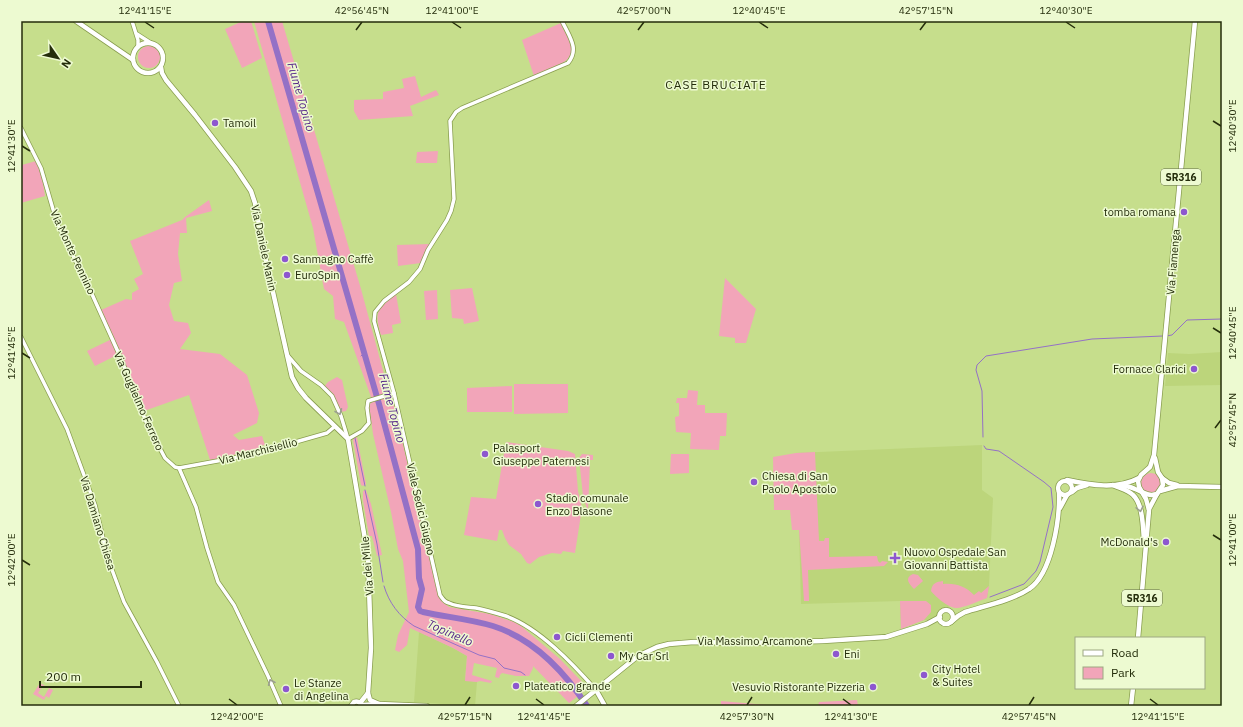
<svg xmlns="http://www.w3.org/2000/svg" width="1243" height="727" viewBox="0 0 1243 727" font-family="'IBM Plex Sans',sans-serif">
<rect width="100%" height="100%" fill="#c6de8c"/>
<!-- built -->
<g fill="#bcd57b">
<path d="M1222 352V385L1165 386 1168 353 1189 354Z"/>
<path d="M982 445V490L993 498 989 586 987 598 956 608 950 606 942 610 932 620H924L901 629 900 601 801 604 799 529 796 453Z"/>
<path d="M419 632 453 648 467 656 465 680 477 682 475 706 414 702Z"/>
</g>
<!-- green -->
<g fill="#f2a5b9">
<path d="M243 21H251L262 58 242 68 225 29Z"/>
<path d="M254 21H282L361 289 388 389 385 394 387 396 392 398 429 554 441 601 449 607 490 614 514 622 521 626 560 659 585 685 587 689 569 703 533 666V668L529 676H516L502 673 500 675 499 678 495 677 497 668 474 663 472 675 492 681 491 683 480 681 477 682 465 681 467 656 453 648 410 628 407 645 399 652 395 650 398 635 409 612 403 561 398 549 391 512 373 434 369 405 372 402 371 397 344 322 335 319 333 296 324 289 313 228Z"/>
<path d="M561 23C564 30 569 38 571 46 575 64 547 70 534 76L522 40Z"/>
<circle cx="149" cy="57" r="11"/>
<path d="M415 76 421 97 436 90 439 95 410 106 413 116 359 120 354 111V100L383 99V92L404 88 402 79Z"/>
<path d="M438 151 437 163H416L417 152Z"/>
<path d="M36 161 42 177 45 196 21 203V162L22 165Z"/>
<path d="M209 200 212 211 186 218 187 233H180L178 254 182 281 174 283 169 305 174 321 188 323 191 333 180 349 220 354 247 375 259 413 257 423 233 435 239 440 262 436 265 445 259 446V449L210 460 189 395 144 411 101 310 126 299 132 300V293L139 289 134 279 143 274 130 241 182 220 185 217Z"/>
<path d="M430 244 421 263 398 266 397 245Z"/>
<path d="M725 278 756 309 746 343H735V338L719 336Z"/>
<path d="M472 288 479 321 464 324 463 319 452 318 450 290Z"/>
<path d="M437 290 438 319 426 320 424 291Z"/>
<path d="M396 294 401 323 392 325 393 333 381 335C374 311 377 309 396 294Z"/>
<path d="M112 339 119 354 95 366 87 351Z"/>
<path d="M337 377 342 380 348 407 346 411 340 412 324 387 328 382Z"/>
<path d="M514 384H568V413L514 414Z"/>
<path d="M512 386V412H467V388Z"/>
<path d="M688 390 698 391 697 405H705V413H727L726 436H720L719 450 690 449 691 433 676 432 675 417 679 416V403H676L677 398H687Z"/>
<path d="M357 437 366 484 363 486 361 485 353 440 354 438Z"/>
<path d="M506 442 568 451 575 454 578 491 582 508 575 553 563 551 561 554 552 553 539 557 530 564 527 563 521 554 509 545 505 538 502 530H499L497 541 464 535 471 497 496 499Z"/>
<path d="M815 452 819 541H824L825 538H829V557L877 556 878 561 880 563 882 561 888 562 884 566 808 570 809 599V601H804L799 530H792L790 510H774L773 457 796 453Z"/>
<path d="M582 454 593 455V460H590L588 512 583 496 579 458Z"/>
<path d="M671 454H689V473L670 474Z"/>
<circle cx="1151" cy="483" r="10"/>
<path d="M366 490 371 504 382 555 377 556 372 536H369L363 500V491Z"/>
<path d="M913 574 918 575 923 581 914 589C909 584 904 578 913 574Z"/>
<path d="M943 581V584C956 583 965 586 974 595L979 591 981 593 989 586 987 598C979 601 963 608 957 608 948 608 936 597 931 591 932 583 936 582 943 581Z"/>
<path d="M900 601H926L931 605V612L924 620 901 629Z"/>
<path d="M40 683 45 686 44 688 42 687 38 693 44 697 49 688 53 690 49 698 46 696 44 700 33 694Z"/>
<path d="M857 700 858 706H818L819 702Z"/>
<path d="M721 701 778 706H721Z"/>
</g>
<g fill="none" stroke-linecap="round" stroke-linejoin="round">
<!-- stream -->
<g stroke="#9471c6" stroke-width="1">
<path d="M1166 336 1172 335 1187 320 1222 319"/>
<path d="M361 356 364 353"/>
<path d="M983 437 982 391 976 370 977 365 986 356 1092 339 1163 336"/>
<path d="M355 438 365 486"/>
<path d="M984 446 986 449 999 451 1044 482 1051 488 1053 507 1040 562 1036 571 1024 584 990 597"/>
<path d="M365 490 377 544 383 582"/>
<path d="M384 586C389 603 399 616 414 626L479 655 495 659 504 668 521 672 525 675"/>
</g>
<!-- river -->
<path stroke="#9471c6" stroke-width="6" d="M268 21 379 404 418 549 419 578 422 589 418 607 420 611 423 612C446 617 470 619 493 626 534 639 564 671 587 706"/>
<!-- minor casing -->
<g stroke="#899e4f" stroke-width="5">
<g id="minor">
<path d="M132 21 138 40V47"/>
<path d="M562 21C569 36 580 49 568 63L462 108 456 112 450 121 454 199 451 211 447 220 428 250 420 269 409 282 384 301 375 312 374 321 394 393 440 595C443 599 444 602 449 603 457 607 467 607 476 608 486 610 496 613 506 616 539 628 573 664 596 690"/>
<path d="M137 34 151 43"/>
<path d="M21 128 41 168 57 223 91 292 119 354 147 424 165 458 175 467 179 468 196 507 207 548 218 582 234 605 268 676 281 706"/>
<path d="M21 337 67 429 95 505 108 559 124 602 157 662 179 706"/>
<path d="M288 356 301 371 321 385 332 396 341 416 348 439 362 431 369 423 367 408 368 401 394 393"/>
<path d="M179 468 250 455 327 433 334 427"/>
</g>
</g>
<!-- major casing -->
<g stroke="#899e4f" stroke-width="6">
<g id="major">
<path d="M76 21 133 60"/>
<circle cx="148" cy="58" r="15"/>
<path d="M161 67 162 73 166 80 195 115 235 167 251 191 255 203 264 252 292 377 298 388 306 398 348 439 368 557 371 648 368 693 370 700 379 704"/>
<path d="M1162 478 1169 483 1177 485"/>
<path d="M1067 480C1090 485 1117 490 1139 478"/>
<circle cx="1065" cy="488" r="7"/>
<path d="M1113 485C1119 488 1128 490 1133 495 1143 504 1143 528 1144 541"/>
<path d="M1122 485C1126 486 1131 487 1135 489 1143 492 1148 497 1157 494"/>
<path d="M1160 491 1178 486 1222 487"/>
<path d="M1072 492 1077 488 1087 485"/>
<path d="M1060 508 1067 495"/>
<path d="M1149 509 1157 494 1163 485 1162 478 1158 472 1155 458"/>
<circle cx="946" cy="617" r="7"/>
<path d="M951 622 958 616 965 612C984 606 1013 600 1029 589 1052 574 1060 518 1059 492"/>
<path d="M1138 638 1149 510 1146 499 1139 487 1138 481 1141 475 1150 467 1154 455 1195 21"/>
<path d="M596 690 605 706"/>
<path d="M360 703 368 693"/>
<path d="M362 705 379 704 427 706"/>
<path d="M351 706 354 702C357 701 361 702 362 706"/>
<path d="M576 706 638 656 657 647 669 644 694 642 749 643 823 641 886 637 927 624 940 617"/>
<path d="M1131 706 1133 688"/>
</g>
</g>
<!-- minor -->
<use href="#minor" stroke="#fff" stroke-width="3.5"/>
<!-- major -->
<use href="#major" stroke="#fff" stroke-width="4.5"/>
</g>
<!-- one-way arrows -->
<defs><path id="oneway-chevron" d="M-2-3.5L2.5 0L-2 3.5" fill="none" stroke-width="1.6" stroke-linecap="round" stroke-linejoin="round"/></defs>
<g stroke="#9ca091">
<use href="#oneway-chevron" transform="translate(339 412) rotate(68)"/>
<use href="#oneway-chevron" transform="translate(1140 509) rotate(78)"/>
<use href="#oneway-chevron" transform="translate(271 682) rotate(-113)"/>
</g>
<!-- ticks -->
<path fill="none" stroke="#242d0b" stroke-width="1.5" d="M145 22 154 28M452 22 461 28M759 22 768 28M1066 22 1075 28M356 30 362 22M638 30 644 22M920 30 926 22M1213 121 1221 126M22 146 30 151M1213 328 1221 333M22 353 30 358M1215 428 1221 420M1213 535 1221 540M22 560 30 565M229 699 237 705M536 699 544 705M843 699 851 705M1150 699 1158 705M465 705 470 697M747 705 752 697M1029 705 1034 697"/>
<!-- markers -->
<g fill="#8d57cf" stroke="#edfad1" stroke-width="1.5">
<circle cx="215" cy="123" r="4"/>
<circle cx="1184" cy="212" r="4"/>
<circle cx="285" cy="259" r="4"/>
<circle cx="287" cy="275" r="4"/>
<circle cx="1194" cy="369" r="4"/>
<circle cx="485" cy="454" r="4"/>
<circle cx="754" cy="482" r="4"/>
<circle cx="538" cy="504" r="4"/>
<circle cx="1166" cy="542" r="4"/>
<path d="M893 552h4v4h4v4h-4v4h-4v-4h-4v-4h4z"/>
<circle cx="557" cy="637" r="4"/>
<circle cx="836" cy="654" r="4"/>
<circle cx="611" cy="656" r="4"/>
<circle cx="924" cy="675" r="4"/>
<circle cx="516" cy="686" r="4"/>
<circle cx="873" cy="687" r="4"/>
<circle cx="286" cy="689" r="4"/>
</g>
<g text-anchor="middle" stroke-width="3" stroke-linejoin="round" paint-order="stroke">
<!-- shield labels -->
<g fill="#edfad1" stroke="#606a46" stroke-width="1">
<rect x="1161" y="169" width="40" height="16" rx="3"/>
<rect x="1122" y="590" width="40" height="16" rx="3"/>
</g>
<g font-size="10" font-weight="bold" fill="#242d0b">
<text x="1181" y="181">SR316</text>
<text x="1142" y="602">SR316</text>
</g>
<!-- poi labels -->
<g font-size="11" fill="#242d0b" stroke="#edfad1" text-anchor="start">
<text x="223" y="127">Tamoil</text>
<text x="1176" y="216" text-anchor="end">tomba romana</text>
<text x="293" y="263">Sanmagno Caffè</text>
<text x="295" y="279">EuroSpin</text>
<text x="1186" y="373" text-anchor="end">Fornace Clarici</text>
<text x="493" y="452">Palasport<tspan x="493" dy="13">Giuseppe Paternesi</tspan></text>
<text x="762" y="480">Chiesa di San<tspan x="762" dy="13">Paolo Apostolo</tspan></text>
<text x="546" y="502">Stadio comunale<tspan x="546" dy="13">Enzo Blasone</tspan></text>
<text x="1158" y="546" text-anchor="end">McDonald's</text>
<text x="904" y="556">Nuovo Ospedale San<tspan x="904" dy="13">Giovanni Battista</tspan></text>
<text x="565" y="641">Cicli Clementi</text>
<text x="844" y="658">Eni</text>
<text x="619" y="660">My Car Srl</text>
<text x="932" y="673">City Hotel<tspan x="932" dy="13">&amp; Suites</tspan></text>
<text x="294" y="687">Le Stanze<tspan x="294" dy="13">di Angelina</tspan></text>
<text x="524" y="690">Plateatico grande</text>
<text x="865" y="691" text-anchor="end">Vesuvio Ristorante Pizzeria</text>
</g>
<!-- street labels -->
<g font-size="11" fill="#242d0b" stroke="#edfad1">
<text transform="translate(264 248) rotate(78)" y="4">Via Daniele Manin</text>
<text transform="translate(73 252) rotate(65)" y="4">Via Monte Pennino</text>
<text transform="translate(1173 262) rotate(-85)" y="4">Via Fiamenga</text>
<text transform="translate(139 401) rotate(66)" y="4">Via Guglielmo Ferrero</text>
<text transform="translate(258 451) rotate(-14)" y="4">Via Marchisiellio</text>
<text transform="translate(421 509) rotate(77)" y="4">Viale Sedici Giugno</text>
<text transform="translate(98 523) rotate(73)" y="4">Via Damiano Chiesa</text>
<text transform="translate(367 566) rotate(-95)" y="4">Via dei Mille</text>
<text x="755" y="645">Via Massimo Arcamone</text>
</g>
<!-- neighbourhood labels -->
<g font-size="12" letter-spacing="1" fill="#242d0b" stroke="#edfad1">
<text x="716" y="89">CASE BRUCIATE</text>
</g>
<!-- water labels -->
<g font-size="12" font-style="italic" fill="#552389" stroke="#edfad1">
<text transform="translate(301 97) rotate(74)" y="4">Fiume Topino</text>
<text transform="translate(392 408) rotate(75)" y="4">Fiume Topino</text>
<text transform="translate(450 633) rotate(24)" y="4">Topinello</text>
</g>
</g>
<!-- border -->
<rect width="1243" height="727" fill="none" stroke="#edfad1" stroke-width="44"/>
<!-- legend -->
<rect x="1075" y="637" width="130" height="52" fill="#edfad1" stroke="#9da882"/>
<rect x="1083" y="650" width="20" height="6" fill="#ffffff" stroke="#9da882"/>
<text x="1111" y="657" font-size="12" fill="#242d0b">Road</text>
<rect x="1083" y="667" width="20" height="12" fill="#f2a5b9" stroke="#9da882"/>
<text x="1111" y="677" font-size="12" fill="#242d0b">Park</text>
<!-- north arrow -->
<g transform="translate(58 58) rotate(124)" stroke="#edfad1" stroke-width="3" paint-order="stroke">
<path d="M0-3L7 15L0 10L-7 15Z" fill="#242d0b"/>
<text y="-6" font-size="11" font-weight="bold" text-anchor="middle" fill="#242d0b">N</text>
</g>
<!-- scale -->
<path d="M40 681v6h101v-6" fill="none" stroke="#242d0b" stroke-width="2"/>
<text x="46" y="681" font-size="12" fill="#242d0b" stroke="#edfad1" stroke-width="3" paint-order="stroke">200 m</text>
<rect x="22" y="22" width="1199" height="683" fill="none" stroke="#242d0b" stroke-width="1.5"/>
<g font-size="10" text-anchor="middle" fill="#242d0b">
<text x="145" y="14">12°41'15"E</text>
<text x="362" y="14">42°56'45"N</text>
<text x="452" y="14">12°41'00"E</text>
<text x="644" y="14">42°57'00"N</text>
<text x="759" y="14">12°40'45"E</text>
<text x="926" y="14">42°57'15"N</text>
<text x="1066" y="14">12°40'30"E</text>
<text transform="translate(1232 126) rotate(-90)" y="4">12°40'30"E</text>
<text transform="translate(11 146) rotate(-90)" y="4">12°41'30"E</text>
<text transform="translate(1232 333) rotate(-90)" y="4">12°40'45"E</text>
<text transform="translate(11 353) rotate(-90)" y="4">12°41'45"E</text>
<text transform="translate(1232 420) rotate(-90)" y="4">42°57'45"N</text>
<text transform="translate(1232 540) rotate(-90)" y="4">12°41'00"E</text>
<text transform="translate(11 560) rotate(-90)" y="4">12°42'00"E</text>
<text x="237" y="720">12°42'00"E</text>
<text x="465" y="720">42°57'15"N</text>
<text x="544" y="720">12°41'45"E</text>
<text x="747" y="720">42°57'30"N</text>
<text x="851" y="720">12°41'30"E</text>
<text x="1029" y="720">42°57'45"N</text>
<text x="1158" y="720">12°41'15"E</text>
</g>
</svg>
